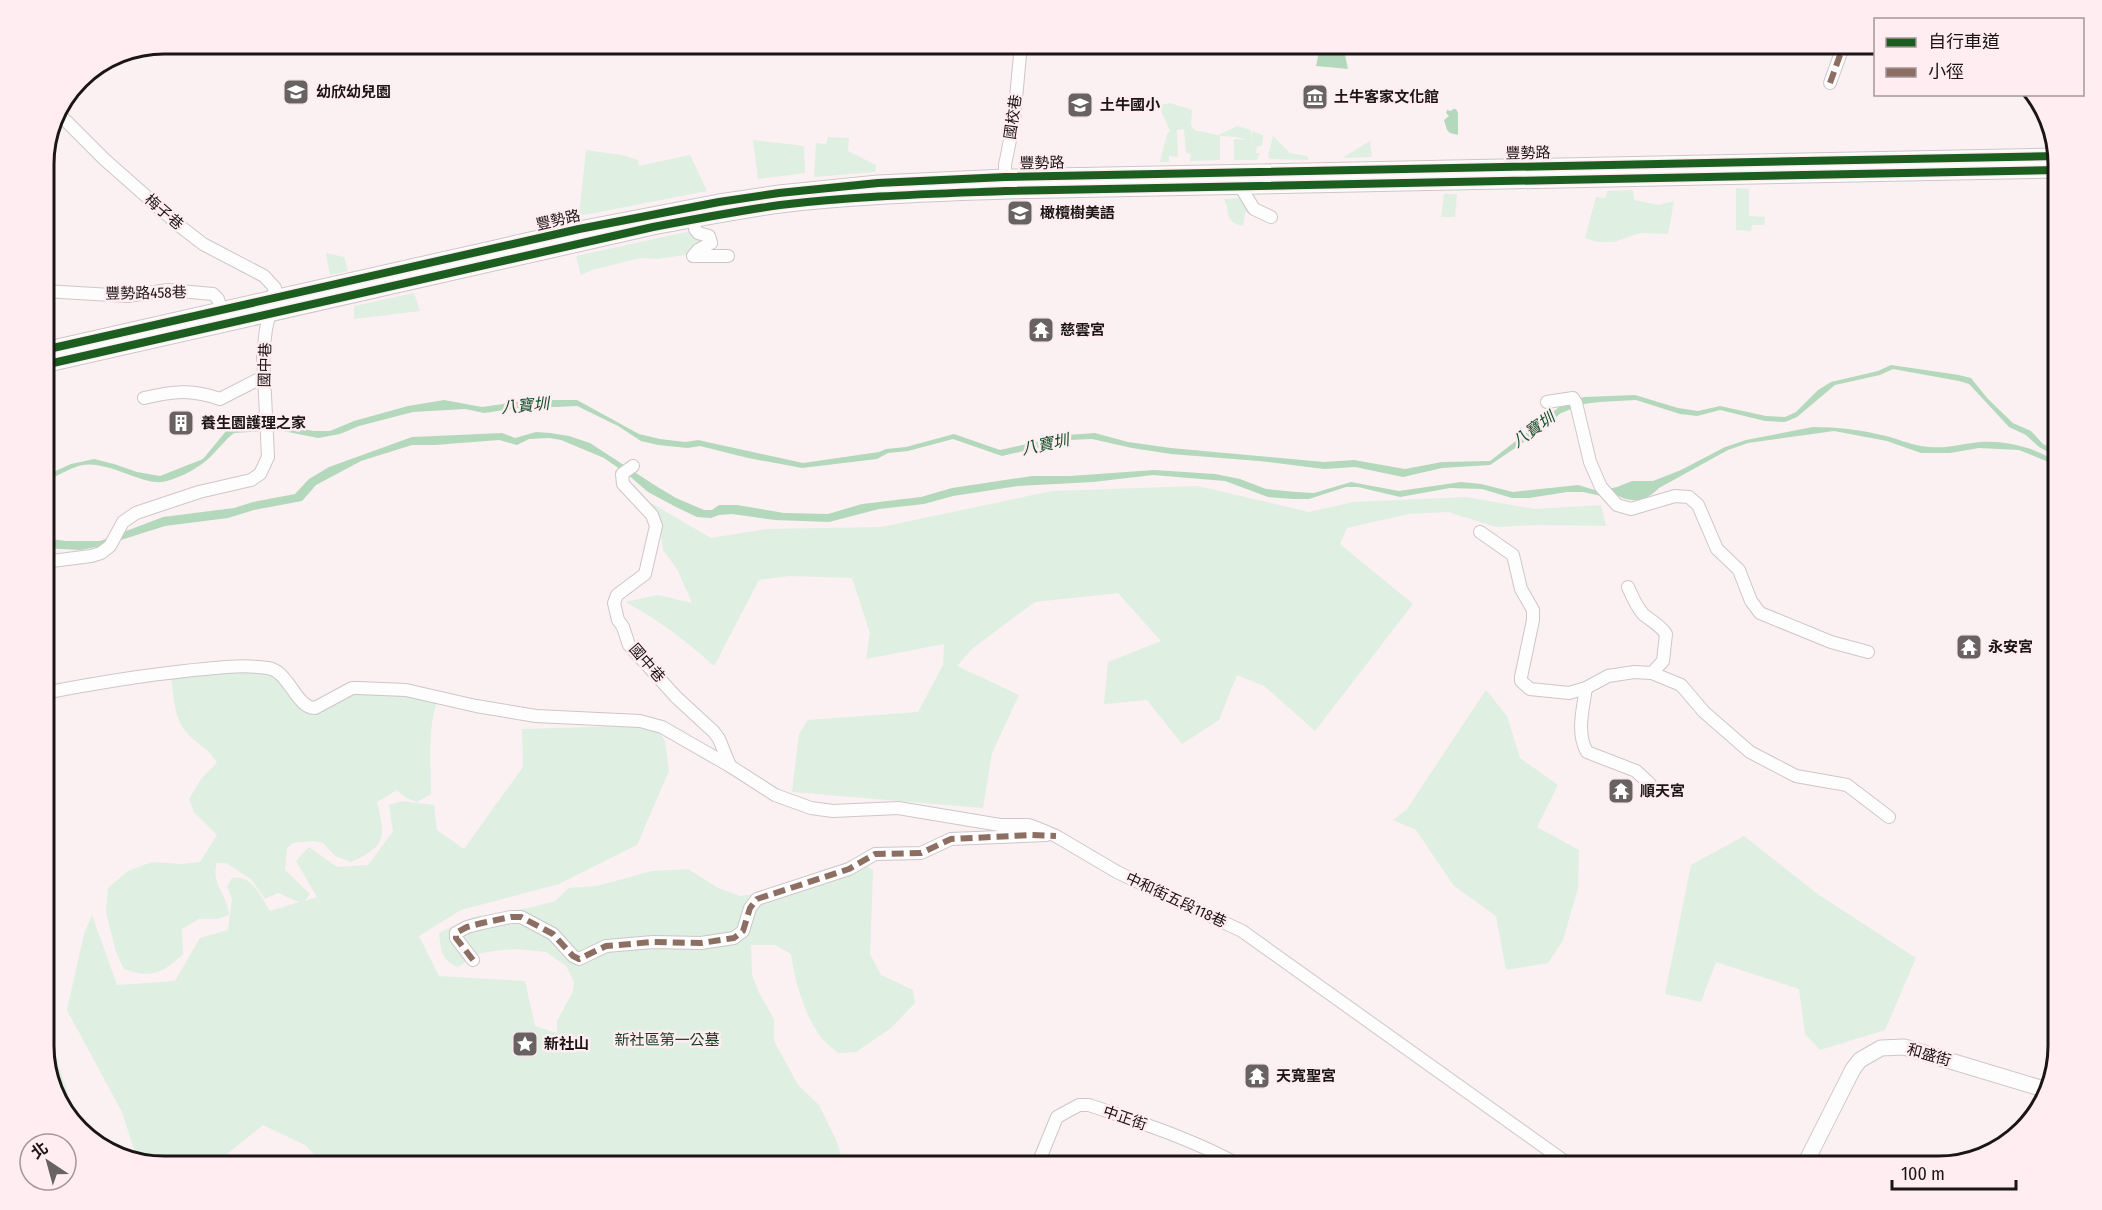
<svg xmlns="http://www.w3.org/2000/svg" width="2102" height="1210" viewBox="0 0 2102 1210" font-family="'Fira Sans Condensed','Noto Sans TC',sans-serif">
<rect width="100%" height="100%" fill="#fbf1f3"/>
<!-- green -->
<g fill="#dfefe1">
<path d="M1170 103 1192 110 1191 125 1194 130 1218 135 1237 126 1251 130V141L1252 131 1263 135 1262 146H1257L1256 153H1260L1257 160H1234V139L1249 140 1235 137 1220 136V160L1190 161 1191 154 1186 153 1184 129 1177 130 1178 157 1169 156V162H1160L1167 134 1170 131 1161 111V105Z"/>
<path d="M1273 136 1290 153 1307 156 1309 160 1270 159 1268 156Z"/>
<path d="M828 137 849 138 848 151 876 165 875 172 814 177 816 143 826 144Z"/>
<path d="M753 140 804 146 805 173 758 179Z"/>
<path d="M1370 141 1372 157 1342 158Z"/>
<path d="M586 150 622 155 638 160 639 166 690 155 707 191 579 216Z"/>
<path d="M1736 188 1749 189V216L1765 217 1764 225H1752L1751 231 1736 230Z"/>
<path d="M1633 190 1634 200 1659 205 1674 201 1668 234 1640 233 1614 242H1598L1585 238 1596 197 1606 198 1607 191Z"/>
<path d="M1444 194H1457L1455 217H1441Z"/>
<path d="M1242 198 1251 209 1245 213 1243 226C1223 221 1231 212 1224 199Z"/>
<path d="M691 231 708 239 692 254 657 259 640 258 592 270 581 275 576 256Z"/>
<path d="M326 253 344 257 348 271 330 275Z"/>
<path d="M414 293 420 311 354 319V306Z"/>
<path d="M628 479 651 503 711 538 767 529 881 527 1052 491 1198 486 1309 512 1353 502 1466 497 1535 509 1601 505 1606 526 1539 525 1496 527 1448 512 1409 514 1347 528 1340 544 1413 604 1315 731 1264 686 1237 675 1219 720 1182 744 1147 700 1104 704 1108 662 1161 641 1118 593 1035 602 973 648 957 666 1019 695 992 753 983 808 792 792 799 734 808 720 918 712 943 665 944 644 866 659 870 633 852 578 789 576 759 580 714 666C686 641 658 619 625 602L658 595 692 603 677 569 663 550 658 517 628 486Z"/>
<path d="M221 670 272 672 310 712 357 692 404 695 437 701C427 734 431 761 431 794L417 802 406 798 397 790 377 802C386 838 386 846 351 862L335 856 323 843 314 841 293 843 287 848 285 870 310 894 305 901 317 897 296 861 309 847 337 867 368 865 393 831 389 805 402 801 434 805 437 830 464 849 523 767 522 729 626 726 659 732 665 741 669 771 637 845 559 884 461 910 419 936 439 976 525 981 535 1026 557 1033V1021L573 991 574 982 566 966 546 952 516 949 493 951 478 954 458 967C441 960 441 950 439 933L470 918 533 907 555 901 569 888 597 886 652 871 688 869 718 888 740 896 756 894 855 859 873 870 870 954 881 975 913 990 915 1003 891 1028 856 1052 838 1053C831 1047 823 1041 818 1033 803 1010 795 981 791 954L775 945H751L752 974 759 993 774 1019V1041L798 1085 819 1105 837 1142 844 1166H326L305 1145 263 1125 212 1166H164L137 1159 122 1112 67 1010 84 934 92 915 117 985 175 981 200 938 228 930 232 898 227 887 232 878C252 874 261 897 270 911L299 902 278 893 265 899 251 879 226 863H217C210 883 228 895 229 915L217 919H199L182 929 183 954C163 973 151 979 124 969L116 952 106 912 108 888 128 871 152 862 182 864 200 862 217 835 194 812 189 799 201 779 217 763C209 747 192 742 183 728 174 714 173 692 171 676Z"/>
<path d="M1486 690 1507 716 1520 758 1558 785 1537 827 1579 850 1578 888 1563 940 1548 963 1506 970 1496 916 1454 886 1416 830 1393 820 1407 809Z"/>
<path d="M1744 836 1819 895 1916 958 1885 1030 1820 1050 1805 1034 1799 989 1716 962 1701 1002 1665 994 1691 865Z"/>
<path d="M44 1019 78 1125 60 1106 44 1053Z"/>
</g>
<!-- water -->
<g fill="#b4d8bc">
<path d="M1334 47 1344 50 1348 69 1316 66 1318 56 1323 48Z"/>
<path d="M1453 109H1456L1458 113V135L1450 133 1447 130 1444 120 1449 116 1446 113 1447 110 1451 111Z"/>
<path d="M1891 365 1959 375 1971 378 1988 399 2013 423 2031 431 2043 444 2058 451V457L2039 447 2026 435 2009 427 1969 384 1959 381 1893 369 1880 375 1835 385 1797 417 1785 422 1765 421 1720 410 1697 416 1680 414 1636 400 1599 402 1584 404 1561 413 1533 436 1490 465 1442 468 1403 477 1355 467 1324 469 1259 461 1171 454 1132 448 1092 439 1070 440 1002 456 953 439 908 451 888 453 877 459 802 468 748 458 700 446 688 448 658 445 641 441 618 426 577 406 557 407 531 406 484 413 465 409 413 412 359 426 340 434 318 438 278 430 234 433C224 441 217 451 208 459 197 469 181 477 167 481 145 488 110 460 82 465 69 468 56 477 44 482V476L71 464 94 459 114 464 137 472 160 476 203 459 226 431 238 426 276 423 313 431H330L354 421 408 406 444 400 482 407 530 400H577L639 434 660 439 685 442 698 440 803 463 879 452 886 449 906 447 954 434 1000 450 1067 435 1095 433 1128 442 1171 448 1324 462 1354 460 1405 469 1442 462 1490 461 1567 401 1584 397 1635 395 1678 408 1698 411 1720 406 1766 416 1785 417 1796 412 1818 390 1831 382 1878 371Z"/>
<path d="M1813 427C1838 427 1862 430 1886 436 1898 439 1909 444 1921 446 1945 450 1959 444 1980 442 2006 440 2039 448 2058 464V470L2051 463 2019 450 1979 448 1950 453H1921L1887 441 1834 431 1748 443 1728 450 1659 488C1646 502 1631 504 1615 494L1601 496 1583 492H1567L1529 498H1512L1482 489 1450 488 1400 497 1358 487H1346L1309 499H1293L1268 497 1225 481 1153 475 1093 482 1018 486 953 496 924 504 879 509 829 522 775 520 732 514 719 515 711 518 697 517 676 507 648 492 627 474 604 458 561 440 549 438 529 439 517 445 499 440 435 445H412L361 461 316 485 302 501 254 510 228 518 165 526 102 546 80 550 44 548V538L66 541H100L163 517 234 508 253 502 295 494 309 479 329 467 412 437 502 433 515 438 536 432 550 433 569 436 590 443 656 486 676 498 704 510H712L719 505H737L784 513 828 514 862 504 921 497 952 488 1032 476H1070L1154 470 1215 474 1240 479 1266 489 1296 492 1314 493 1351 482 1399 491 1461 482 1481 484 1513 492 1578 485 1598 491 1617 487 1632 481H1653L1681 470 1725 447 1746 440Z"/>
</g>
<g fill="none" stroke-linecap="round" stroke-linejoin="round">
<!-- minor casing -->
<g stroke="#cec6c8" stroke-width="14">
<g id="minor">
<path d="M1830 83 1844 44"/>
<path d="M1005 184V165L1014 120 1021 44"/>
<path d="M1240 186 1254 209 1271 217"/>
<path d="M695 229 698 233 709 236 711 243 698 250 693 256H728"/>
<path d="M44 291 128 296 168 290 213 294 218 299 221 310"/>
<path d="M144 398C174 391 190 389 220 399L263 377"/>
<path d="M1547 402 1573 398 1576 403 1590 462 1601 487 1617 505 1631 509 1675 496 1689 497 1698 505 1717 549 1739 570 1751 601 1760 613 1831 642 1868 652"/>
<path d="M633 466 622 474 623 484 652 515 656 526 645 574 617 595 614 603 618 620 623 627 629 645 676 697 714 732 719 739 730 766"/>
<path d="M1480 532 1513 555 1521 589 1533 610V620L1521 677V681L1530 689 1569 693 1586 688 1608 676 1634 672 1652 673 1681 685 1704 712 1750 752 1796 776 1847 785 1889 817"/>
<path d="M44 562 91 556 101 553 110 546 123 522 136 513 199 492 251 480 260 474 268 457 263 354 266 329 275 288 264 276 203 244 181 227 104 159 57 112"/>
<path d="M1628 587C1632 596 1636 606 1643 614 1651 621 1660 625 1666 634L1663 661 1652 673"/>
<path d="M1586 688C1583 709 1576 733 1587 752L1636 771 1650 784"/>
<path d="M44 693C91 684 137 676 185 671 212 668 240 664 268 668 289 671 296 708 315 708L352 688H358L406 690 476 706 536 716 640 721 662 727 730 766 775 795 811 808 833 811 898 808 1000 825H1029L1037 828 1056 836 1117 872 1242 931 1571 1166"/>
<path d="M473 960 456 938V933L467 927 482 923 511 917H521L553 934 573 956 579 959 606 946 653 942 701 943 734 938 743 931 750 908 757 899 849 869 875 854 921 853 951 839 1046 835"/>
<path d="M1037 1166 1057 1117 1079 1105H1089C1141 1123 1193 1139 1241 1166"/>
</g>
</g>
<!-- major casing -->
<g stroke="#cec6c8" stroke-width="17">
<g id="major">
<path d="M44 350 579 229 719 202 779 193 878 183 1005 177 2058 156"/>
<path d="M44 365 653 227C695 219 738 211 780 205 855 196 931 194 1006 191L2058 170"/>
<path d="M1804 1166 1853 1069 1860 1060 1881 1048 1904 1047 2047 1090"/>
</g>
</g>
<!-- minor -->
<use href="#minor" stroke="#fefdfd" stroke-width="12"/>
<!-- major -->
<use href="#major" stroke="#fefdfd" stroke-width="15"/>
<!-- quiet -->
<g stroke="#8d6e63" stroke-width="6" stroke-dasharray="12 6" stroke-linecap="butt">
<path d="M1830 83 1844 44"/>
<path d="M473 960 456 938V933L467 927 482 923 511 917H521L553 934 573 956 579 959 606 946 653 942 701 943 734 938 743 931 750 908 757 899 849 869 875 854 921 853 951 839 1032 835 1056 836"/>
</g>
<!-- cycleway casing -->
<g stroke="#ffedf1" stroke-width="11">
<g id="cycleway">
<path d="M44 350 579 229 719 202 779 193 878 183 1005 177 2058 156"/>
<path d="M44 365 653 227C695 219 738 211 780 205 855 196 931 194 1006 191L2058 170"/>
</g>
</g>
<!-- cycleway -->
<use href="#cycleway" stroke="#1b5e20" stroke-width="8"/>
</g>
<!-- icons -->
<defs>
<g id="school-square" transform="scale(1.35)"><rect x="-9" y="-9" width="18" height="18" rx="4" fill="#696263" stroke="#ffedf1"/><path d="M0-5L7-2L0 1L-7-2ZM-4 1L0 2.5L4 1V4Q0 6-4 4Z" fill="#fff"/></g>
<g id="museum-square" transform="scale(1.35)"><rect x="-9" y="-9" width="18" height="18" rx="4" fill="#696263" stroke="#ffedf1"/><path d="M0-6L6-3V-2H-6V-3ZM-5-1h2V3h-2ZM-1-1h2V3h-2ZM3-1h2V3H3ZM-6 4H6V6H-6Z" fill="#fff"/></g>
<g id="temple-square" transform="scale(1.35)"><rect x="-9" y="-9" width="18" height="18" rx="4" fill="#696263" stroke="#ffedf1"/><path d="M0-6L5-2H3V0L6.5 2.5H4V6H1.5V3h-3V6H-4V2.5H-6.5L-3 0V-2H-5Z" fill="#fff"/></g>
<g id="building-square" transform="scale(1.35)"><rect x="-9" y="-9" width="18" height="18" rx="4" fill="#696263" stroke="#ffedf1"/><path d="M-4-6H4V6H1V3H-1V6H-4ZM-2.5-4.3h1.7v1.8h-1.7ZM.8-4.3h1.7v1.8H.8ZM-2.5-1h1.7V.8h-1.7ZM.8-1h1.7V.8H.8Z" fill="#fff"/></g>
<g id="sight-square" transform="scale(1.35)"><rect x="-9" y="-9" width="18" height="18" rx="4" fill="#696263" stroke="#ffedf1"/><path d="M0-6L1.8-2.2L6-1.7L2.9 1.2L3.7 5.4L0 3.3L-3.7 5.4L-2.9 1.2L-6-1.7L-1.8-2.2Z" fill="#fff"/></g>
</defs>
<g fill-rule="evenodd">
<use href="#school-square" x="296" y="92"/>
<use href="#museum-square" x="1315" y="97"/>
<use href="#school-square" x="1080" y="105"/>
<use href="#school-square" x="1020" y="213"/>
<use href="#temple-square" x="1041" y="330"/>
<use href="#building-square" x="181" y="423"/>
<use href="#temple-square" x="1969" y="647"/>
<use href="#temple-square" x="1621" y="791"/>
<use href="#sight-square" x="525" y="1044"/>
<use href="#temple-square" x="1257" y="1076"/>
</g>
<g text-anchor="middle" stroke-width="5" stroke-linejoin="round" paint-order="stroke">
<!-- poi labels -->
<g font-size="15" font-weight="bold" fill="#1b1516" stroke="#ffedf1" text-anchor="start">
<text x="316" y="97">幼欣幼兒園</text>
<text x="1334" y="102">土牛客家文化館</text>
<text x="1100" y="110">土牛國小</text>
<text x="1040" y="218">橄欖樹美語</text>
<text x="1060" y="335">慈雲宮</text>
<text x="201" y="428">養生園護理之家</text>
<text x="1988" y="652">永安宮</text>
<text x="1640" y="796">順天宮</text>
<text x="544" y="1049">新社山</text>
<text x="1276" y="1081">天寬聖宮</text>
</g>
<!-- street labels -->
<g font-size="15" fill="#1b1516" stroke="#ffedf1">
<text transform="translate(1013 117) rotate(-82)" y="5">國校巷</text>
<text transform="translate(1528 153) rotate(-1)" y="5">豐勢路</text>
<text transform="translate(1042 163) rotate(-1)" y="5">豐勢路</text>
<text transform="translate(164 212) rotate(41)" y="5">梅子巷</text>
<text transform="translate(558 220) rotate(-13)" y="5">豐勢路</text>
<text transform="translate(146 293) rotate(-1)" y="5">豐勢路458巷</text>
<text transform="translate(265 365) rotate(-89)" y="5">國中巷</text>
<text transform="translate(647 663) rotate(49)" y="5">國中巷</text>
<text transform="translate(1176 900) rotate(25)" y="5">中和街五段118巷</text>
<text transform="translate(1929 1055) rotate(16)" y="5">和盛街</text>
<text transform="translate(1125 1118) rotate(19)" y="5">中正街</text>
</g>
<!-- park labels -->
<g font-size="15" fill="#123c22" stroke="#ffedf1">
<text x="667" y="1045">新社區第一公墓</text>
</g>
<!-- water labels -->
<g font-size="16" font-style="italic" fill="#13522c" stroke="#ffedf1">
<text transform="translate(525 405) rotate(-5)" y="6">八寶圳</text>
<text transform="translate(1533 429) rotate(-36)" y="6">八寶圳</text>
<text transform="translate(1045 444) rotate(-12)" y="6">八寶圳</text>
</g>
</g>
<!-- crop -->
<path d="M0 0H2102V1210H0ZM164 54H1938A110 110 0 0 1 2048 164V1046A110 110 0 0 1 1938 1156H164A110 110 0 0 1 54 1046V164A110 110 0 0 1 164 54Z" fill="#ffedf1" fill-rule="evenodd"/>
<path fill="none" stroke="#1b1516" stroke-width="3" d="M164 54H1938A110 110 0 0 1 2048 164V1046A110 110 0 0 1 1938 1156H164A110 110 0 0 1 54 1046V164A110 110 0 0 1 164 54Z"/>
<!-- legend -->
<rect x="1874" y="18" width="210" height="78" fill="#ffedf1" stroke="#a49799" stroke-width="1.5"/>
<rect x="1886" y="38" width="30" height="9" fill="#1b5e20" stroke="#a49799" stroke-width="1.5"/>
<text x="1928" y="48" font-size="18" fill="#1b1516">自行車道</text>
<rect x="1886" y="68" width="30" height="9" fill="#8d6e63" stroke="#a49799" stroke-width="1.5"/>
<text x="1928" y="78" font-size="18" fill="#1b1516">小徑</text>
<!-- north arrow -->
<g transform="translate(48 1162) rotate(324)"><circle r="28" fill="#ffedf1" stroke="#a49799" stroke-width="1.5"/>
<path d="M0-4.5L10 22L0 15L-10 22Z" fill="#696263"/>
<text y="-9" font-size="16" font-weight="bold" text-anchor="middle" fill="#1b1516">北</text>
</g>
<!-- scale -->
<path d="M1892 1180v9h124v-9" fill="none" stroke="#1b1516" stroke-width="3"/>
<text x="1901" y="1180" font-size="18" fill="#1b1516" stroke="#ffedf1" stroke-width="4.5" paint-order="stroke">100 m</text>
</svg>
